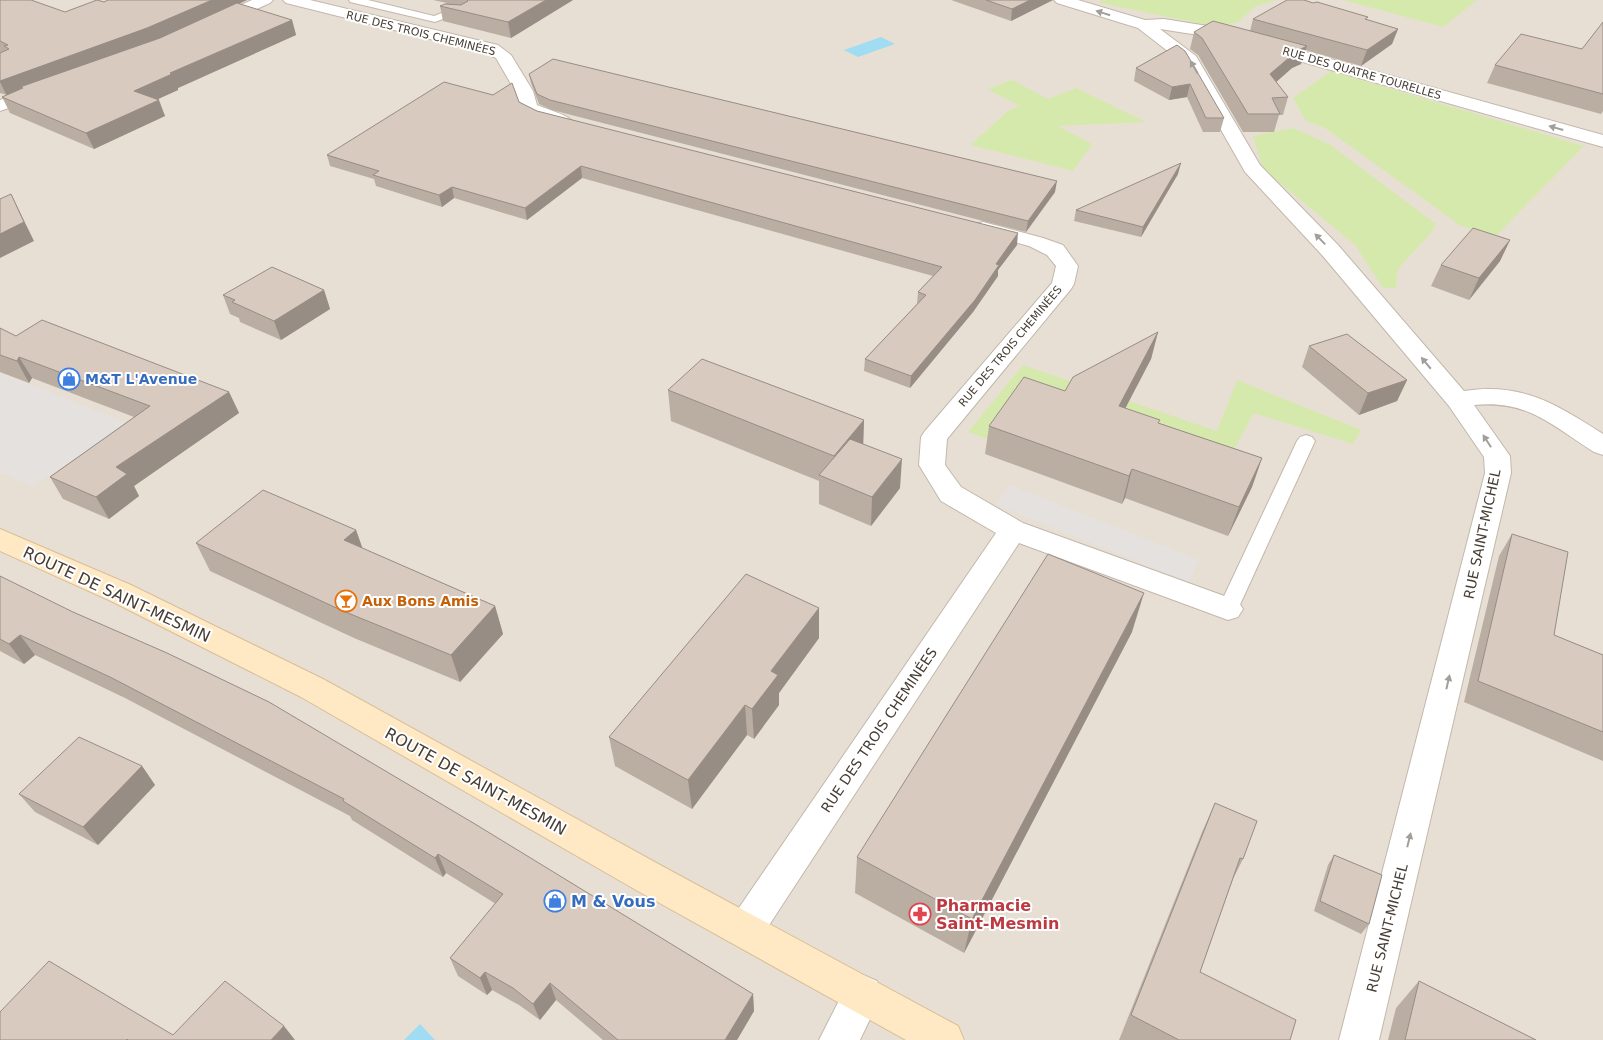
<svg xmlns="http://www.w3.org/2000/svg" width="1603" height="1040" viewBox="0 0 1603 1040" font-family="'DejaVu Sans',sans-serif">
<rect width="100%" height="100%" fill="#f3eee6"/>
<!-- residential -->
<rect fill="#e8dfd4" x="0" y="0" width="1603" height="1040"/>
<!-- green -->
<g fill="#d6e9ad">
<path d="M1101 0H1277L1256 6 1238 22 1216 27 1100 3Z"/>
<path d="M1343 0H1477L1443 27Z"/>
<path d="M1331 71 1584 146 1496 236 1461 226 1325 128 1306 121 1293 98Z"/>
<path d="M1012 80 1048 99 1076 88 1146 122 1058 126 1092 144 1073 171 970 145 1009 110 1020 106 987 89Z"/>
<path d="M1293 128 1329 144 1436 224 1430 234 1398 269 1396 288H1383L1355 245 1263 169 1253 136Z"/>
<path d="M1023 365 1217 431 1237 380 1361 430 1353 444 1254 413 1220 475 994 441 968 432Z"/>
</g>
<!-- parking -->
<g fill="#e4e1de">
<path d="M0 373 47 391 129 424 32 486 0 472Z"/>
<path d="M1010 485 1199 560 1188 582 996 505Z"/>
</g>
<!-- water -->
<g fill="#a0dcf2">
<path d="M881 37 895 44 858 57 844 50Z"/>
<path d="M420 1024 435 1040H404Z"/>
</g>
<g fill="none" stroke-linecap="round" stroke-linejoin="round">
<!-- service casing -->
<g stroke="#c2b7ab" stroke-width="2">
<g id="service">
<path d="M349 0H368L434 16 447 11 464 12 469 15 464 18 448 17 435 22 350 2Z"/>
<path d="M1306 435 1312 437 1315 441 1238 609 1235 614 1228 617 1221 614 1218 609 1297 441 1300 437Z"/>
</g>
</g>
<!-- minor casing -->
<g stroke="#c2b7ab" stroke-width="2">
<g id="minor">
<path d="M252 0H273L270 3 222 25H210L208 22 210 19Z"/>
<path d="M283 0H310L498 45 511 55 533 91 537 105C546 109 568 115 572 121L569 125C554 129 536 119 523 112L515 91 496 58 486 53 286 3Z"/>
<path d="M1054 0H1078L1145 20 1164 19 1220 28 1603 135V147L1218 38 1160 29 1196 56 1260 165 1338 245 1464 391C1522 382 1556 404 1603 434V455L1594 452C1551 425 1529 400 1474 405L1510 456 1511 473 1379 1040H1339L1485 473 1484 457 1449 406 1322 255 1245 172 1183 63 1138 28 1057 3Z"/>
<path d="M41 86 47 87 50 91 47 95 0 111V100Z"/>
<path d="M983 222 1043 238 1063 245 1078 266 1074 284 1071 289 947 439 945 465 961 487 1023 523 1238 601 1243 609 1238 617 1228 620 1019 543 758 942 745 948 732 942 727 930 732 918 996 533 941 501 919 465 921 437 925 431 1052 283 1056 266 1047 255 1029 246 976 232 973 228 976 224Z"/>
<path d="M863 975 877 981 882 994 860 1040H819L849 981Z"/>
</g>
</g>
<!-- secondary casing -->
<g stroke="#d8be96" stroke-width="2">
<path id="secondary" d="M0 529 131 585 323 679 662 866 958 1026 964 1040H906L636 890 301 697 111 601 0 551Z"/>
</g>
<!-- service -->
<use href="#service" fill="#fff" fill-rule="evenodd"/>
<!-- minor -->
<use href="#minor" fill="#fff" fill-rule="evenodd"/>
<!-- secondary -->
<use href="#secondary" fill="#ffe9c4" fill-rule="evenodd"/>
</g>
<!-- wall -->
<g fill="#baaea3">
<path d="M0 0 65 12 104 2 108 0H247L239 4 292 20 296 35 178 88V90L157 99 165 116 94 149 10 113 2 97 7 95 0 93Z"/>
<path d="M433 0H573L511 38 443 21 440 6 447 3Z"/>
<path d="M951 0H1053L1011 21Z"/>
<path d="M1253 19 1367 20 1398 29 1392 44 1361 66 1305 50 1301 64 1292 68 1276 82 1288 97 1283 115H1279L1274 132H1243L1198 55 1190 49 1194 32 1250 31Z"/>
<path d="M1603 22V111L1601 114 1487 83 1495 65 1582 49Z"/>
<path d="M1177 45 1224 118 1220 132H1203L1187 97 1169 100 1134 81 1136 68Z"/>
<path d="M529 74 1055 192 1026 232 552 110 539 104 531 83Z"/>
<path d="M519 102 537 111 1017 245 998 270V276L973 312 910 388 864 371 865 359 917 304 918 292 933 276 582 178 527 220 454 198 442 207 376 186 374 179 330 166 327 155Z"/>
<path d="M1178 174 1141 237 1074 221 1076 210Z"/>
<path d="M1510 240 1500 261 1469 300 1431 286 1441 265Z"/>
<path d="M324 290 330 309 281 340 240 322 239 318 230 314 223 295Z"/>
<path d="M0 328 16 336 229 392 239 413 134 486 139 496 109 519 63 499 50 477 134 417 32 378 29 383 0 372Z"/>
<path d="M1158 332 1151 359 1125 408 1159 423 1262 458 1252 487 1228 536 1125 498 1122 504 985 454 989 426 1065 391Z"/>
<path d="M1309 346 1407 380 1397 401 1359 415 1302 367Z"/>
<path d="M668 390 864 420 863 444 900 488 871 526 819 504V481L671 421Z"/>
<path d="M356 530 362 548 495 606 503 634 460 682 354 638 210 571 196 543Z"/>
<path d="M1512 534 1554 635 1603 655V761L1464 702 1499 556Z"/>
<path d="M0 576 753 994 754 1011 737 1040H603L556 1000 540 1020 519 1005 492 990 487 995 458 976 450 958 496 904 446 873 443 877 352 820 350 816 125 698 35 655 24 664 0 651Z"/>
<path d="M819 608V638L779 693V705L754 739 747 735 692 809 615 766 609 737Z"/>
<path d="M1132 632 964 953 855 893 857 857Z"/>
<path d="M142 766 155 785 98 845 35 812 19 794Z"/>
<path d="M1215 803 1243 859 1233 879 1200 972 1290 1040H1119L1202 832Z"/>
<path d="M1334 855 1369 924 1361 934 1314 911 1328 865Z"/>
<path d="M1419 981 1536 1040H1388L1396 1008Z"/>
</g>
<!-- shaded-wall -->
<g fill="#978d85">
<path d="M212 0H247L152 42 23 88 20 87 21 90 7 96 0 82V81Z"/>
<path d="M546 0H573L511 38 508 22Z"/>
<path d="M1030 0H1053L1011 21 1012 9Z"/>
<path d="M292 20 296 35 178 88V90L141 107 134 91 170 73Z"/>
<path d="M1398 29 1392 44 1361 66 1367 50Z"/>
<path d="M1307 46 1301 64 1292 68 1265 92 1270 74 1297 51Z"/>
<path d="M1190 84 1187 97 1169 100 1172 87Z"/>
<path d="M159 100 165 116 94 149 86 133Z"/>
<path d="M1181 163 1178 174 1141 237 1143 227Z"/>
<path d="M581 166 582 178 527 220 525 208Z"/>
<path d="M1057 181 1055 192 1026 232 1028 221Z"/>
<path d="M452 187 454 198 442 207 439 195Z"/>
<path d="M11 194 34 241 0 258V234Z"/>
<path d="M1018 233 1017 245 998 270V276L973 312 910 388 911 376Z"/>
<path d="M1510 240 1500 261 1469 300 1479 278Z"/>
<path d="M324 290 330 309 281 340 274 321Z"/>
<path d="M1158 332 1151 359 1112 434 1119 406Z"/>
<path d="M19 357 32 378 29 383 17 361Z"/>
<path d="M1407 380 1397 401 1359 415 1368 393Z"/>
<path d="M229 392 239 413 134 486 139 496 109 519 96 497 116 467Z"/>
<path d="M864 420 863 451 833 481 834 456Z"/>
<path d="M1262 458 1252 487 1228 536 1239 507Z"/>
<path d="M902 459 900 488 871 526 872 497Z"/>
<path d="M1132 469 1125 498 1122 504 1129 476Z"/>
<path d="M356 530 366 558 344 540Z"/>
<path d="M1144 593 1132 632 964 953 972 919Z"/>
<path d="M495 606 503 634 460 682 451 655Z"/>
<path d="M819 608V638L779 693V705L754 739 752 709 771 671Z"/>
<path d="M20 635 35 655 24 664 9 644Z"/>
<path d="M745 705 747 735 692 809 688 780Z"/>
<path d="M142 766 155 785 98 845 83 827Z"/>
<path d="M438 854 446 873 443 877 435 858Z"/>
<path d="M485 972 492 990 487 995 480 978Z"/>
<path d="M550 983 556 1000 540 1020 533 1004Z"/>
<path d="M753 994 754 1011 737 1040H725Z"/>
<path d="M284 1026 295 1040H271Z"/>
</g>
<!-- building -->
<g fill="#d8cabe" stroke="#978d85">
<path d="M0 0H31L65 12 97 0 104 2 108 0H212L147 28 0 81V53L9 49 4 46 8 45 0 41Z"/>
<path d="M467 0H546L508 22 440 6 445 4 461 5 468 1Z"/>
<path d="M986 0H1030L1012 9Z"/>
<path d="M1287 0H1304L1313 3 1317 2 1368 17 1365 19 1398 29 1367 50 1253 19Z"/>
<path d="M237 3 292 20 170 73 172 74 134 91 159 100 86 133 2 97 23 88 20 87 160 38Z"/>
<path d="M1213 21 1307 46 1297 51 1270 74 1288 97 1272 98 1280 114H1248L1202 38 1194 32Z"/>
<path d="M1603 22V94L1495 65 1521 34 1582 49Z"/>
<path d="M1177 45 1185 51 1224 118H1206L1190 84 1172 87 1136 68Z"/>
<path d="M553 59 1057 181 1028 221 550 100 537 94 529 74Z"/>
<path d="M444 82 493 95 512 83 519 102 537 111 1018 233 996 264 999 265 975 300 911 376 865 359 926 295 918 292 942 267 581 166 525 208 452 187 439 195 373 175 379 171 327 155Z"/>
<path d="M1181 163 1143 227 1076 210Z"/>
<path d="M11 194 24 222 0 234V199Z"/>
<path d="M1473 228 1510 240 1479 278 1441 265Z"/>
<path d="M272 267 324 290 274 321 232 302 235 300 223 295Z"/>
<path d="M42 320 229 392 116 467 127 474 96 497 50 477 150 406 19 357 17 361 0 355V328L16 336Z"/>
<path d="M1158 332 1119 406 1160 420 1158 423 1262 458 1239 507 1132 469 1129 476 989 426 1024 377 1065 391 1073 377Z"/>
<path d="M1347 334 1407 380 1368 393 1309 346Z"/>
<path d="M702 359 864 420 834 456 668 390Z"/>
<path d="M850 439 902 459 872 497 819 475Z"/>
<path d="M263 490 356 530 344 540 495 606 451 655 343 611 196 543Z"/>
<path d="M1512 534 1568 552 1554 635 1603 655V732L1478 681Z"/>
<path d="M1048 554 1144 593 972 919 857 857Z"/>
<path d="M746 574 819 608 771 671 778 675 752 709 745 705 688 780 609 737Z"/>
<path d="M0 576 73 612 167 653 269 702 475 824 753 994 725 1040H618L550 983 533 1004 513 988 485 972 480 978 450 958 503 894 438 854 435 858 343 801 344 799 112 678 20 635 9 644 0 639Z"/>
<path d="M79 737 142 766 83 827 19 794Z"/>
<path d="M1215 803 1257 821 1243 859 1240 858 1200 972 1296 1020 1290 1040H1179L1131 1015Z"/>
<path d="M1334 855 1382 875 1369 924 1320 901Z"/>
<path d="M49 961 173 1035 225 981 284 1026 271 1040H128L127 1039 126 1040H0V1012Z"/>
<path d="M1419 981 1536 1040H1405Z"/>
</g>
<!-- one-way arrows -->
<defs><path id="oneway-solid" d="M-6-.8H1V-3.2L6.5 0L1 3.2V.8H-6Z" transform="scale(1.25)"/></defs>
<g fill="#a29e9a">
<use href="#oneway-solid" transform="translate(1103 13) rotate(-163)"/>
<use href="#oneway-solid" transform="translate(1194 67) rotate(-120)"/>
<use href="#oneway-solid" transform="translate(1556 128) rotate(-164)"/>
<use href="#oneway-solid" transform="translate(1320 239) rotate(-134)"/>
<use href="#oneway-solid" transform="translate(1426 363) rotate(-130)"/>
<use href="#oneway-solid" transform="translate(1487 441) rotate(-123)"/>
<use href="#oneway-solid" transform="translate(1448 682) rotate(-77)"/>
<use href="#oneway-solid" transform="translate(1409 840) rotate(-76)"/>
</g>
<!-- icons -->
<defs>
<g id="shop-ring" transform="scale(1.125)"><circle r="9.5" fill="#fff" stroke="#3f7fe0" stroke-width="1.5"/><path d="M-5-2.5h2.3a2.7 3.5 0 0 1 5.4 0H5L5.5 6h-11ZM-1.5-2.5h3a1.5 2.3 0 0 0-3 0Z" fill="#3f7fe0"/></g>
<g id="bar-ring" transform="scale(1.125)"><circle r="9.5" fill="#fff" stroke="#e8710a" stroke-width="1.5"/><path d="M-6-5H6L.8 .8V4.5H3.5V6h-7V4.5H-.8V.8Z" fill="#e8710a"/></g>
<g id="pharmacy-ring" transform="scale(1.125)"><circle r="9.5" fill="#fff" stroke="#e0444e" stroke-width="1.5"/><path d="M-2-6h4v4h4v4h-4v4h-4v-4h-4v-4h4Z" fill="#e0444e"/></g>
</defs>
<g fill-rule="evenodd">
<use href="#shop-ring" x="69" y="379"/>
<use href="#bar-ring" x="346" y="601"/>
<use href="#shop-ring" x="555" y="901"/>
<use href="#pharmacy-ring" x="920" y="914"/>
</g>
<g text-anchor="middle" stroke-width="4" stroke-linejoin="round" paint-order="stroke">
<!-- far-street labels -->
<g font-size="11" fill="#463d35" stroke="#fff">
<text transform="translate(421 33) rotate(14)" y="4">RUE DES TROIS CHEMINÉES</text>
<text transform="translate(1362 73) rotate(16)" y="4">RUE DES QUATRE TOURELLES</text>
<text transform="translate(1010 346) rotate(-50)" y="4">RUE DES TROIS CHEMINÉES</text>
</g>
<!-- shop labels -->
<g font-size="14" font-weight="bold" fill="#366cbe" stroke="#fff" text-anchor="start">
<text x="85" y="384">M&amp;T L'Avenue</text>
</g>
<!-- street labels -->
<g font-size="14" fill="#463d35" stroke="#fff">
<text transform="translate(1482 534) rotate(-78)" y="5">RUE SAINT-MICHEL</text>
<text transform="translate(879 730) rotate(-56)" y="5">RUE DES TROIS CHEMINÉES</text>
<text transform="translate(1387 928) rotate(-76)" y="5">RUE SAINT-MICHEL</text>
</g>
<!-- food labels -->
<g font-size="14" font-weight="bold" fill="#c56008" stroke="#fff" text-anchor="start">
<text x="362" y="606">Aux Bons Amis</text>
</g>
<!-- near-street labels -->
<g font-size="16" fill="#463d35" stroke="#fff">
<text transform="translate(117 594) rotate(25)" y="6">ROUTE DE SAINT-MESMIN</text>
<text transform="translate(476 781) rotate(29)" y="6">ROUTE DE SAINT-MESMIN</text>
</g>
<!-- near-shop labels -->
<g font-size="16" font-weight="bold" fill="#366cbe" stroke="#fff" text-anchor="start">
<text x="571" y="907">M &amp; Vous</text>
</g>
<!-- near-health labels -->
<g font-size="16" font-weight="bold" fill="#be3a42" stroke="#fff" text-anchor="start">
<text x="936" y="911">Pharmacie<tspan x="936" dy="18">Saint-Mesmin</tspan></text>
</g>
</g>
</svg>
